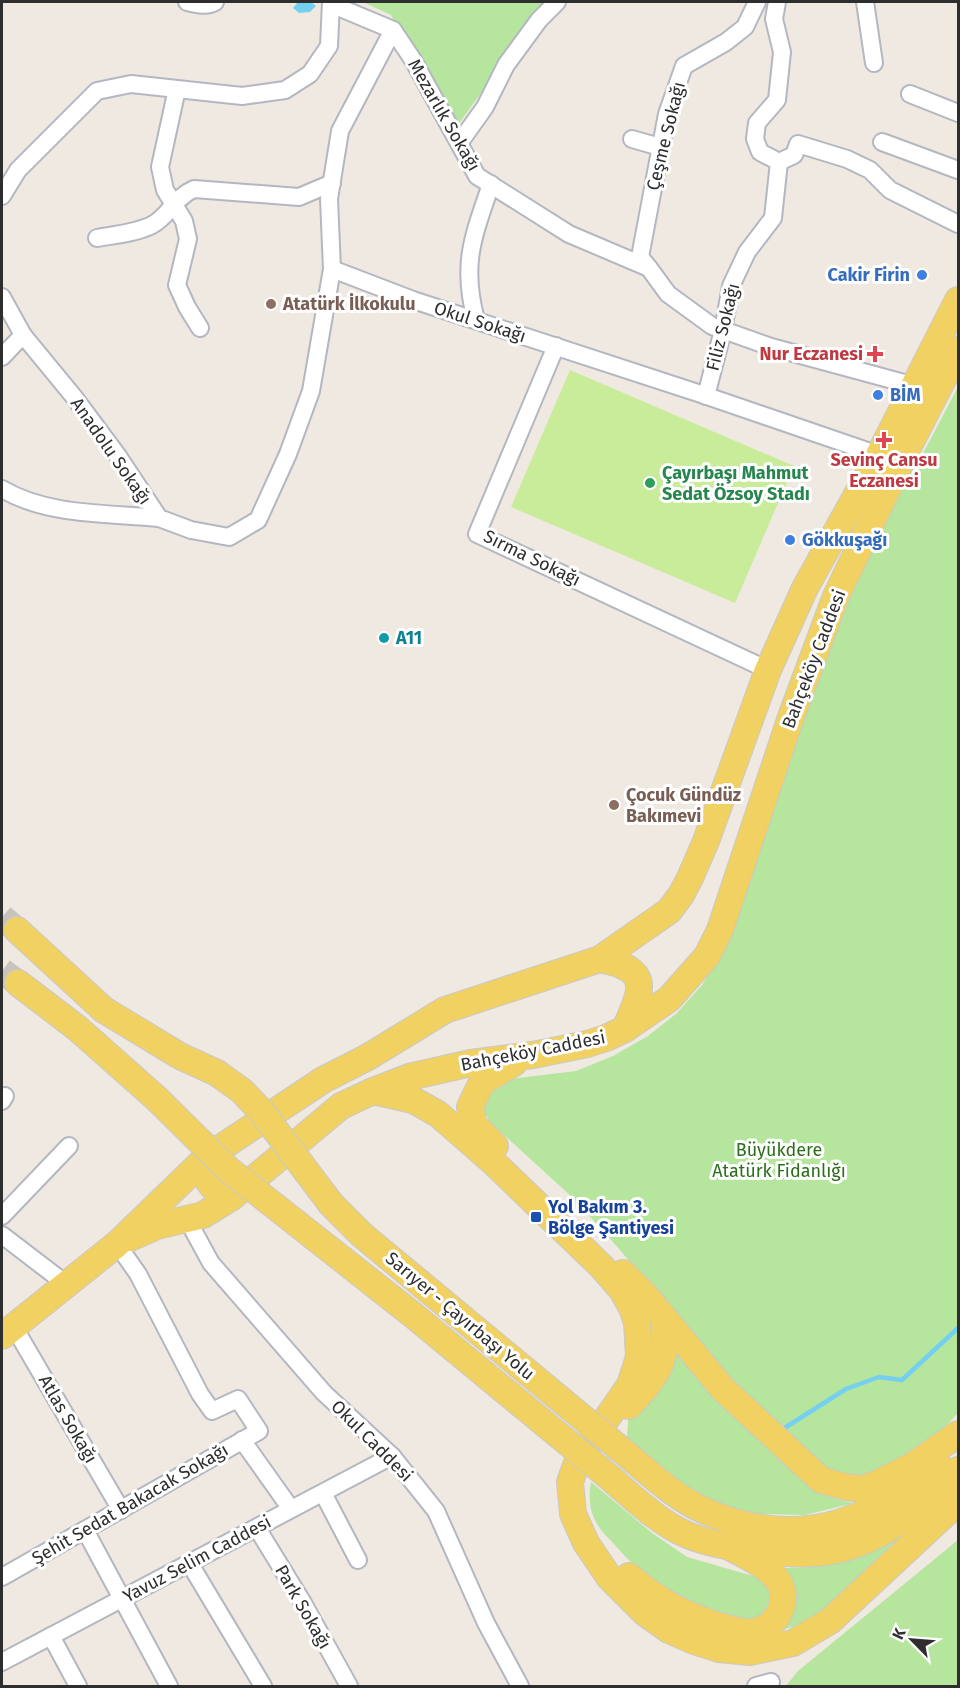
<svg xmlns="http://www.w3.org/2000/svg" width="960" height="1688" viewBox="0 0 960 1688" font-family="'Fira Sans',sans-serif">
<rect width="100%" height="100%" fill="#efe9e1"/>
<!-- green -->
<g fill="#b6e59e">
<path d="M363 2H546L455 129 391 15Z"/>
<path d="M958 387V1413L944 1428 915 1451 881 1468 862 1476H844L826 1471 766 1421 613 1242 573 1198 491 1123 484 1112 486 1098 491 1088 501 1080 576 1071 613 1056 648 1036 677 1013 702 985 723 951 805 698 902 475 920 459Z"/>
<path d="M674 1338C712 1384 780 1479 836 1499 842 1501 848 1502 854 1503L805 1515 762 1514 716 1506 673 1478 627 1438 629 1408Z"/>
<path d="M591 1482 652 1533 687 1557 760 1578C774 1591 772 1600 761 1616 707 1630 647 1583 614 1544 607 1537 598 1528 594 1518 589 1506 589 1495 591 1482Z"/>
<path d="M958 1513V1686H786L798 1671 958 1540 956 1515Z"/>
<path d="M919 1527 831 1608 809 1622 775 1632 782 1568 813 1567 855 1559Z"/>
</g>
<!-- pitch -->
<path fill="#c9ec9a" d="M570 370 794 466 735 603 511 507Z"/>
<!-- water -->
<path fill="#75cff0" d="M298 2H311L316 6 310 12 299 13 293 8Z"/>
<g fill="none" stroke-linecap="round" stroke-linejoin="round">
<!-- stream -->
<path stroke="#75cff0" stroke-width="4.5" d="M786 1427 846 1389 879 1377 902 1380 958 1328"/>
<!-- primary-tunnel -->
<g stroke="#c8c4bd" stroke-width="26" stroke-dasharray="26 13" stroke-linecap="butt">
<path d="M2 917 17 930"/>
<path d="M2 971 18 983"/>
</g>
<!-- minor casing -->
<g stroke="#b4b7c1" stroke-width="20">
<g id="minor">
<path d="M187 2C196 4 207 7 215 2"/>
<path d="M865 2 874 63"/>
<path d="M331 4 393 30 413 60 477 176 569 234 649 268 668 294 712 326 771 347 915 386"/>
<path d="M177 89 160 167 165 190 184 221 188 239 177 285 187 307 200 328"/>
<path d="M910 94 958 113"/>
<path d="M632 139 660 147"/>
<path d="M460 142 485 107 506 65 539 20 557 2"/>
<path d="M882 142 958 170"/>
<path d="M779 162 794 155 798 144 847 159 870 170 890 190 958 224"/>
<path d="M2 196 18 170 97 91 131 84 242 96 285 90 310 74 329 46 331 2"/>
<path d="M97 238C114 235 136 233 152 225 168 217 175 197 194 189L299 197 332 183"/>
<path d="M649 268 640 257 667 114 684 66 726 42 745 27 757 2"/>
<path d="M332 269 329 199 340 131 393 30"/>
<path d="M2 297 23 335 74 397 118 456 159 518 191 530 229 537 258 520 288 454 311 391 332 269 413 300 701 394 879 455"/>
<path d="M476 320C461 264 473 237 491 184"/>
<path d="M556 346 477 534 768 670"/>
<path d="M2 357 23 335"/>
<path d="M706 396 723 330 731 286 747 252 773 218 779 162 760 152 755 139 757 123 777 100 782 52 774 19 777 2"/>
<path d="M2 489C48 516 107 513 159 518"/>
<path d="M2 1101 5 1096"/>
<path d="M2 1216 69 1146"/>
<path d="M187 1219 211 1263 324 1393 392 1456 436 1511 486 1623 520 1686"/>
<path d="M2 1235 66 1284"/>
<path d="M14 1327 121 1510"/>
<path d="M242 1440 291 1509"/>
<path d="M323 1493 358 1560"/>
<path d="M257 1528 303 1603 349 1686"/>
<path d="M85 1530 169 1686"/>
<path d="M190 1564 263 1686"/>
<path d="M2 1577 259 1431 238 1399 212 1411 200 1394 138 1274 117 1244"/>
<path d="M51 1636 78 1686"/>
<path d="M2 1662 392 1456"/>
<path d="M756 1686 771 1682"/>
</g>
</g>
<!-- primary casing -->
<g stroke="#c9c9c9" stroke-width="28">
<g id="primary">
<path d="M17 930 104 1010 180 1056"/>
<path d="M600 959C652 970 643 988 625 1029"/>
<path d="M18 983 77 1028 156 1098"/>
<path d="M373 1091 413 1100 438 1114 493 1162 601 1266 622 1290 632 1308 637 1322 639 1357 630 1385 578 1460 570 1482 573 1514 586 1543 609 1577 645 1613 669 1630 694 1641 719 1649 750 1652 793 1643 830 1621 958 1502"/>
<path d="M495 1146 474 1125 470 1107 482 1082 514 1063"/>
<path d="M207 1157 203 1171C210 1187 215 1191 232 1197"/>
<path d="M130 1238 157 1226 203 1215 232 1197 341 1106 373 1091 409 1077 471 1063 533 1055 587 1044 606 1038 625 1029 669 999 707 956 720 930 791 717 836 596 899 465 958 350"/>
<path d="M623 1273 646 1296 723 1389 821 1480 846 1487 862 1489 876 1484 912 1466 958 1434"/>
<path d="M2 1336 117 1244 207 1157 323 1080 368 1057 445 1010 600 959 669 911 681 895 690 878 706 841 768 670 805 588 879 455 958 300"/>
<path d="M629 1406C657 1376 669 1361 664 1318"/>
<path d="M619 1448C645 1469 672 1496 703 1510 794 1551 866 1526 938 1465"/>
<path d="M602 1471C626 1491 650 1515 677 1530 701 1543 730 1547 757 1550 779 1553 802 1555 825 1552 878 1545 923 1508 958 1470"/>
<path d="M629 1576C656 1600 685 1616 720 1626 730 1629 742 1633 752 1632 763 1630 772 1625 778 1615 798 1579 755 1560 729 1547"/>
</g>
</g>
<!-- minor -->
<use href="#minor" stroke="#fff" stroke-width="16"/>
<!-- primary -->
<use href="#primary" stroke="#f2d163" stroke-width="26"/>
<!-- primary-bridge casing -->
<g stroke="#c9c9c9" stroke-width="28" stroke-linecap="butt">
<g id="primary-bridge">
<path d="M180 1056 217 1073 242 1091 261 1111 331 1204 362 1235 619 1448"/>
<path d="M156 1098 229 1170 413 1315 602 1471"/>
</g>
</g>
<!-- primary-bridge -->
<use href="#primary-bridge" stroke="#f2d163" stroke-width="26"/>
</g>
<!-- markers -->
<g fill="#3f7fe0" stroke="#fff" stroke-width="2">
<circle cx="922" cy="275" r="6"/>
<circle cx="878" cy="395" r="6"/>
<circle cx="790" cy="540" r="6"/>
</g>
<g fill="#8d6e63" stroke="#fff" stroke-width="2">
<circle cx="271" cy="304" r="6"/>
<circle cx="614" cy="805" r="6"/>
</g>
<g fill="#e0444e" stroke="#fff" stroke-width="2">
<path d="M872 345h6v6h6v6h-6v6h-6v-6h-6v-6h6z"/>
<path d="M881 431h6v6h6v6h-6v6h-6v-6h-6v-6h6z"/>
</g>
<circle fill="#2e9e5b" stroke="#fff" stroke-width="2" cx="650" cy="483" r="6"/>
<circle fill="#0f9aa8" stroke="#fff" stroke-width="2" cx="384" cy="638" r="6"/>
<rect fill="#1a4fb4" stroke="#fff" stroke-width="2" x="530" y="1211" width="12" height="12" rx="3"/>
<g text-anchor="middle" stroke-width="6" stroke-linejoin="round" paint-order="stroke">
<!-- street labels -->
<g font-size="18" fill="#2e2e2e" stroke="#fff">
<text transform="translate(444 115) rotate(60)" y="6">Mezarlık Sokağı</text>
<text transform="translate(666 136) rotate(-76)" y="6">Çeşme Sokağı</text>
<text transform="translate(480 322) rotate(18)" y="6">Okul Sokağı</text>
<text transform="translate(723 327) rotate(-76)" y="6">Filiz Sokağı</text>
<text transform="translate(111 451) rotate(55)" y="6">Anadolu Sokağı</text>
<text transform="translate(532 558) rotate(26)" y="6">Sırma Sokağı</text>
<text transform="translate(814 659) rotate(-69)" y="6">Bahçeköy Caddesi</text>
<text transform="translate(533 1051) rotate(-11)" y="6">Bahçeköy Caddesi</text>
<text transform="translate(460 1316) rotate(40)" y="6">Sarıyer - Çayırbaşı Yolu</text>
<text transform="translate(68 1419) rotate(60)" y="6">Atlas Sokağı</text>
<text transform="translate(372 1441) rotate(45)" y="6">Okul Caddesi</text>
<text transform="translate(130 1504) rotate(-30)" y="6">Şehit Sedat Bakacak Sokağı</text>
<text transform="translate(197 1559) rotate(-28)" y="6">Yavuz Selim Caddesi</text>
<text transform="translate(303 1607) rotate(60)" y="6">Park Sokağı</text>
</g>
<!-- shop labels -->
<g font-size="18" font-weight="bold" fill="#366cbe" stroke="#fff" text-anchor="start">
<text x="910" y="281" text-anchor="end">Cakir Firin</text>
<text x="890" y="401">BİM</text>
<text x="802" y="546">Gökkuşağı</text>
</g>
<!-- education labels -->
<g font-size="18" font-weight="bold" fill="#785e54" stroke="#fff" text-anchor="start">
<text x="283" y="310">Atatürk İlkokulu</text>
<text x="626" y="801">Çocuk Gündüz<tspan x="626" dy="21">Bakımevi</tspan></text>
</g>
<!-- health labels -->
<g font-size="18" font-weight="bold" fill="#be3a42" stroke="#fff" text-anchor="end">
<text x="863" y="360">Nur Eczanesi</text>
<text x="884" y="466" text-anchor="middle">Sevinç Cansu<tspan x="884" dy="21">Eczanesi</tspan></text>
</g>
<!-- leisure labels -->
<g font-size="18" font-weight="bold" fill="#27864d" stroke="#fff" text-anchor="start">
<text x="662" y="479">Çayırbaşı Mahmut<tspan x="662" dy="21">Sedat Özsoy Stadı</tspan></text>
</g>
<!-- culture labels -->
<g font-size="18" font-weight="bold" fill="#0d838f" stroke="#fff" text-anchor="start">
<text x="396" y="644">A11</text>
</g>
<!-- park labels -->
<g font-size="18" fill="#2c6e1b" stroke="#fff">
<text x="779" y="1156">Büyükdere<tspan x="779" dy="21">Atatürk Fidanlığı</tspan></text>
</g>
<!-- transit labels -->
<g font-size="18" font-weight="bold" fill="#164399" stroke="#fff" text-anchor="start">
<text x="548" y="1213">Yol Bakım 3.<tspan x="548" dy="21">Bölge Şantiyesi</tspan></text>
</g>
</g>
<!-- border -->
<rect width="960" height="1688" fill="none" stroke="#2e2e2e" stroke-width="6"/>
<!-- north arrow -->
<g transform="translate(912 1640) rotate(295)" stroke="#ffffff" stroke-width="4.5" paint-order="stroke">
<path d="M0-4.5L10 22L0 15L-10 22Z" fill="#2e2e2e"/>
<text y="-9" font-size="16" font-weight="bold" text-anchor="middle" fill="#2e2e2e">K</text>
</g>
</svg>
